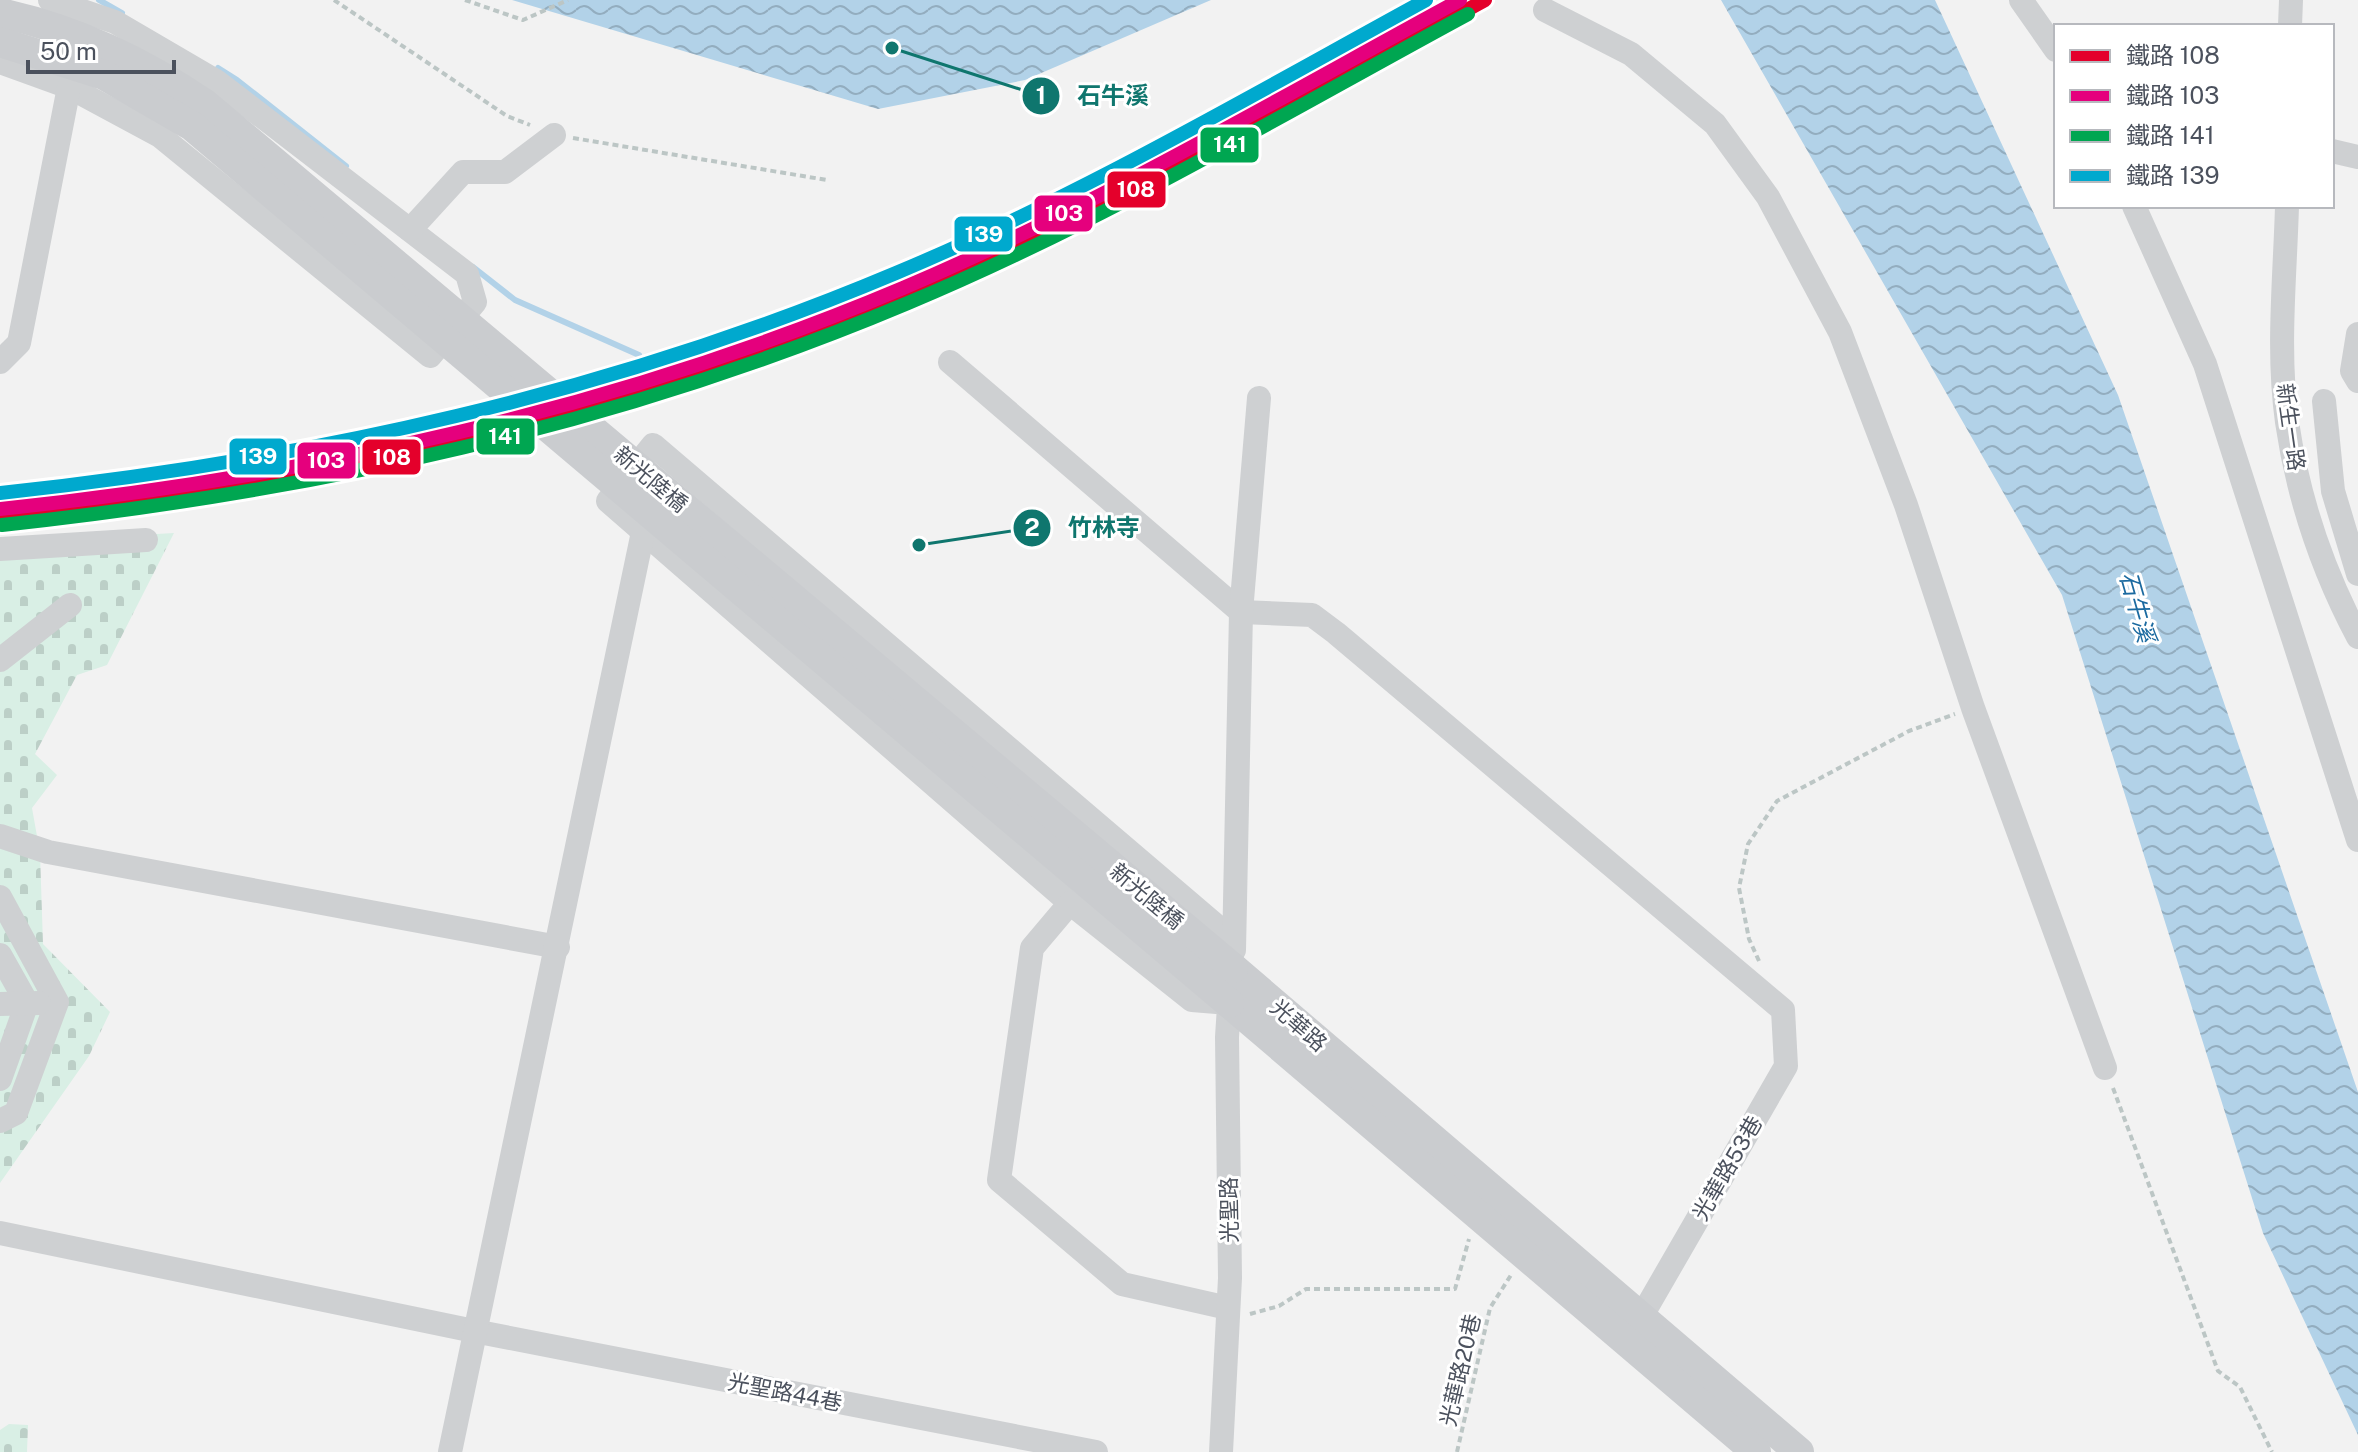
<svg xmlns="http://www.w3.org/2000/svg" width="2358" height="1452" viewBox="0 0 2358 1452" font-family="'Public Sans','Noto Sans TC',sans-serif">
<defs>
<pattern id="cemetery-stones" width="16" height="16" patternUnits="userSpaceOnUse" patternTransform="scale(2)"><rect width="16" height="16" fill="#d9efe5"/><path d="M2 7V4a2 2 0 0 1 4 0v3zM10 15v-3a2 2 0 0 1 4 0v3z" fill="#bccfc7"/></pattern>
<pattern id="water-waves" width="16" height="10" patternUnits="userSpaceOnUse" patternTransform="scale(2)"><rect width="16" height="10" fill="#b2d2e8"/><path d="M0 5q4-4 8 0t8 0" fill="none" stroke="#93adbf"/></pattern>
</defs>
<rect width="100%" height="100%" fill="#f2f2f2"/>
<!-- cemetery -->
<g fill="url(#cemetery-stones)">
<path d="M174 533 107 665 77 675 35 754 57 775 32 808 40 853 43 944 110 1012 89 1056 0 1183V543Z"/>
<path d="M9 1424 28 1425 27 1452H0V1430Z"/>
</g>
<!-- water -->
<g fill="url(#water-waves)">
<path d="M512 0H1211L1025 80 878 109Z"/>
<path d="M1721 0H1935L2118 395 2358 1092V1435L2263 1233 2062 595Z"/>
</g>
<g fill="none" stroke-linecap="round" stroke-linejoin="round">
<!-- stream -->
<g stroke="#b2d2e8" stroke-width="6">
<path d="M99 0 122 13"/>
<path d="M218 68 237 80 346 166"/>
<path d="M473 267 515 300 639 355"/>
</g>
<!-- path -->
<g stroke="#bcc6c5" stroke-width="4" stroke-dasharray="6 4" stroke-linecap="butt">
<path d="M334 0 507 116 530 125"/>
<path d="M465 0 523 20 568 0"/>
<path d="M573 138 827 180"/>
<path d="M1759 961 1749 939 1739 888 1748 844 1777 801 1909 731 1955 714"/>
<path d="M2113 1088 2218 1371 2240 1387 2272 1452"/>
<path d="M1250 1314 1279 1306 1306 1289H1455L1469 1239"/>
<path d="M1457 1452 1490 1308 1511 1275"/>
</g>
<!-- minor -->
<g stroke="#ced0d2" stroke-width="24">
<path d="M2021 0 2056 50"/>
<path d="M1545 10 1631 54 1715 124 1768 197 1840 332 1906 505 1973 708 2105 1068"/>
<path d="M2290 26 2291 0"/>
<path d="M0 62 69 87 160 136 430 356 475 302 467 274 216 81 115 22 50 0"/>
<path d="M2332 151 2358 157"/>
<path d="M2134 206 2205 364 2358 840"/>
<path d="M2287 206C2285 277 2277 351 2287 422 2298 498 2322 569 2358 637"/>
<path d="M410 230 463 172H505L554 135"/>
<path d="M2358 334 2352 371 2358 381"/>
<path d="M0 362 19 343 69 87"/>
<path d="M950 362 1241 612 1312 615 1336 633 1783 1010 1786 1066 1640 1319"/>
<path d="M2324 401 2333 491 2358 574"/>
<path d="M0 549 146 540"/>
<path d="M0 660 70 605"/>
<path d="M0 836 48 852 558 947"/>
<path d="M0 897 57 1002 16 1113 0 1121"/>
<path d="M1070 903 608 501 653 445 1234 941"/>
<path d="M1234 950 1241 612 1259 398"/>
<path d="M0 955 27 1003 0 1079"/>
<path d="M0 1004 39 1003"/>
<path d="M0 1233 474 1331 1096 1452"/>
<path d="M1228 1308 1122 1284 999 1180 1032 948 1070 903 1192 1000 1229 1003"/>
<path d="M450 1452 643 532"/>
<path d="M1221 1452 1230 1278 1227 1037 1230 991"/>
</g>
<!-- major -->
<g stroke="#cacccf" stroke-width="30">
<path d="M1233 968 1799 1452"/>
<path d="M1229 1003 1756 1452"/>
</g>
<!-- major-bridge -->
<g stroke="#cacccf" stroke-width="30">
<path d="M0 13C75 29 142 61 205 104L1233 968"/>
<path d="M0 42 104 75 192 126 1229 1003"/>
</g>
<!-- rail-1 casing -->
<g stroke="#fff" stroke-width="20">
<path id="rail-1" d="M0 520C327 484 637 414 940 283 1128 202 1306 98 1485 0"/>
</g>
<!-- rail-2 casing -->
<g stroke="#fff" stroke-width="20">
<path id="rail-2" d="M0 509C311 476 614 410 903 288 1096 206 1276 100 1460 0"/>
</g>
<!-- rail-3 casing -->
<g stroke="#fff" stroke-width="20">
<path id="rail-3" d="M2 525C316 491 616 426 908 303 1102 222 1283 114 1468 14"/>
</g>
<!-- rail-4 casing -->
<g stroke="#fff" stroke-width="20">
<path id="rail-4" d="M0 493C309 460 609 394 896 273 1080 196 1252 95 1426 0"/>
</g>
<!-- rail-1 -->
<use href="#rail-1" stroke="#e4002b" stroke-width="14"/>
<!-- rail-2 -->
<use href="#rail-2" stroke="#e5007d" stroke-width="14"/>
<!-- rail-3 -->
<use href="#rail-3" stroke="#00a651" stroke-width="14"/>
<!-- rail-4 -->
<use href="#rail-4" stroke="#00a9ce" stroke-width="14"/>
</g>
<g text-anchor="middle" stroke-width="6" stroke-linejoin="round" paint-order="stroke">
<!-- street labels -->
<g font-size="22" fill="#4b515d" stroke="#fff">
<text transform="translate(2291 427) rotate(82)" y="8">新生一路</text>
<text transform="translate(651 479) rotate(40)" y="8">新光陸橋</text>
<text transform="translate(1147 896) rotate(40)" y="8">新光陸橋</text>
<text transform="translate(1299 1025) rotate(41)" y="8">光華路</text>
<text transform="translate(1727 1168) rotate(-60)" y="8">光華路53巷</text>
<text transform="translate(1229 1210) rotate(-91)" y="8">光聖路</text>
<text transform="translate(1460 1370) rotate(-77)" y="8">光華路20巷</text>
<text transform="translate(785 1392) rotate(11)" y="8">光聖路44巷</text>
</g>
<!-- water labels -->
<g font-size="24" font-style="italic" fill="#1b6aa0" stroke="#fff">
<text transform="translate(2137 607) rotate(74)" y="8">石牛溪</text>
</g>
</g>
<!-- callouts -->
<path fill="none" stroke="#0f766e" stroke-width="3" d="M892 48L1041 96M919 545L1032 528"/>
<g fill="#0f766e" stroke="#fff" stroke-width="3">
<circle cx="892" cy="48" r="8"/>
<circle cx="919" cy="545" r="8"/>
<circle cx="1041" cy="96" r="20"/>
<circle cx="1032" cy="528" r="20"/>
</g>
<g font-size="24" text-anchor="middle" font-weight="bold" fill="#fff">
<text x="1041" y="104">1</text>
<text x="1032" y="536">2</text>
</g>
<g font-size="24" text-anchor="middle" font-weight="bold" fill="#0f766e" stroke="#fff" stroke-width="6" stroke-linejoin="round" paint-order="stroke">
<text x="1113" y="104">石牛溪</text>
<text x="1104" y="536">竹林寺</text>
</g>
<g stroke="#fff" stroke-width="3">
<rect x="1199" y="126" width="61" height="38" rx="8" fill="#00a651"/>
<rect x="1106" y="170" width="61" height="39" rx="8" fill="#e4002b"/>
<rect x="1033" y="194" width="61" height="39" rx="8" fill="#e5007d"/>
<rect x="953" y="215" width="61" height="38" rx="8" fill="#00a9ce"/>
<rect x="475" y="417" width="61" height="39" rx="8" fill="#00a651"/>
<rect x="228" y="437" width="60" height="39" rx="8" fill="#00a9ce"/>
<rect x="361" y="438" width="61" height="38" rx="8" fill="#e4002b"/>
<rect x="296" y="441" width="61" height="39" rx="8" fill="#e5007d"/>
</g>
<g font-size="22" text-anchor="middle" font-weight="bold" fill="#fff">
<text x="1230" y="152">141</text>
<text x="1136" y="197">108</text>
<text x="1064" y="221">103</text>
<text x="984" y="242">139</text>
<text x="505" y="444">141</text>
<text x="258" y="464">139</text>
<text x="392" y="465">108</text>
<text x="326" y="468">103</text>
</g>
<!-- legend -->
<rect x="2054" y="24" width="280" height="184" fill="#ffffff" stroke="#b7b9be" stroke-width="2"/>
<rect x="2070" y="50" width="40" height="12" fill="#e4002b" stroke="#b7b9be" stroke-width="2"/>
<text x="2126" y="64" font-size="24" fill="#4b515d">鐵路 108</text>
<rect x="2070" y="90" width="40" height="12" fill="#e5007d" stroke="#b7b9be" stroke-width="2"/>
<text x="2126" y="104" font-size="24" fill="#4b515d">鐵路 103</text>
<rect x="2070" y="130" width="40" height="12" fill="#00a651" stroke="#b7b9be" stroke-width="2"/>
<text x="2126" y="144" font-size="24" fill="#4b515d">鐵路 141</text>
<rect x="2070" y="170" width="40" height="12" fill="#00a9ce" stroke="#b7b9be" stroke-width="2"/>
<text x="2126" y="184" font-size="24" fill="#4b515d">鐵路 139</text>
<!-- scale -->
<path d="M28 60v12h146v-12" fill="none" stroke="#4b515d" stroke-width="4"/>
<text x="40" y="60" font-size="24" fill="#4b515d" stroke="#ffffff" stroke-width="6" paint-order="stroke">50 m</text>
</svg>
